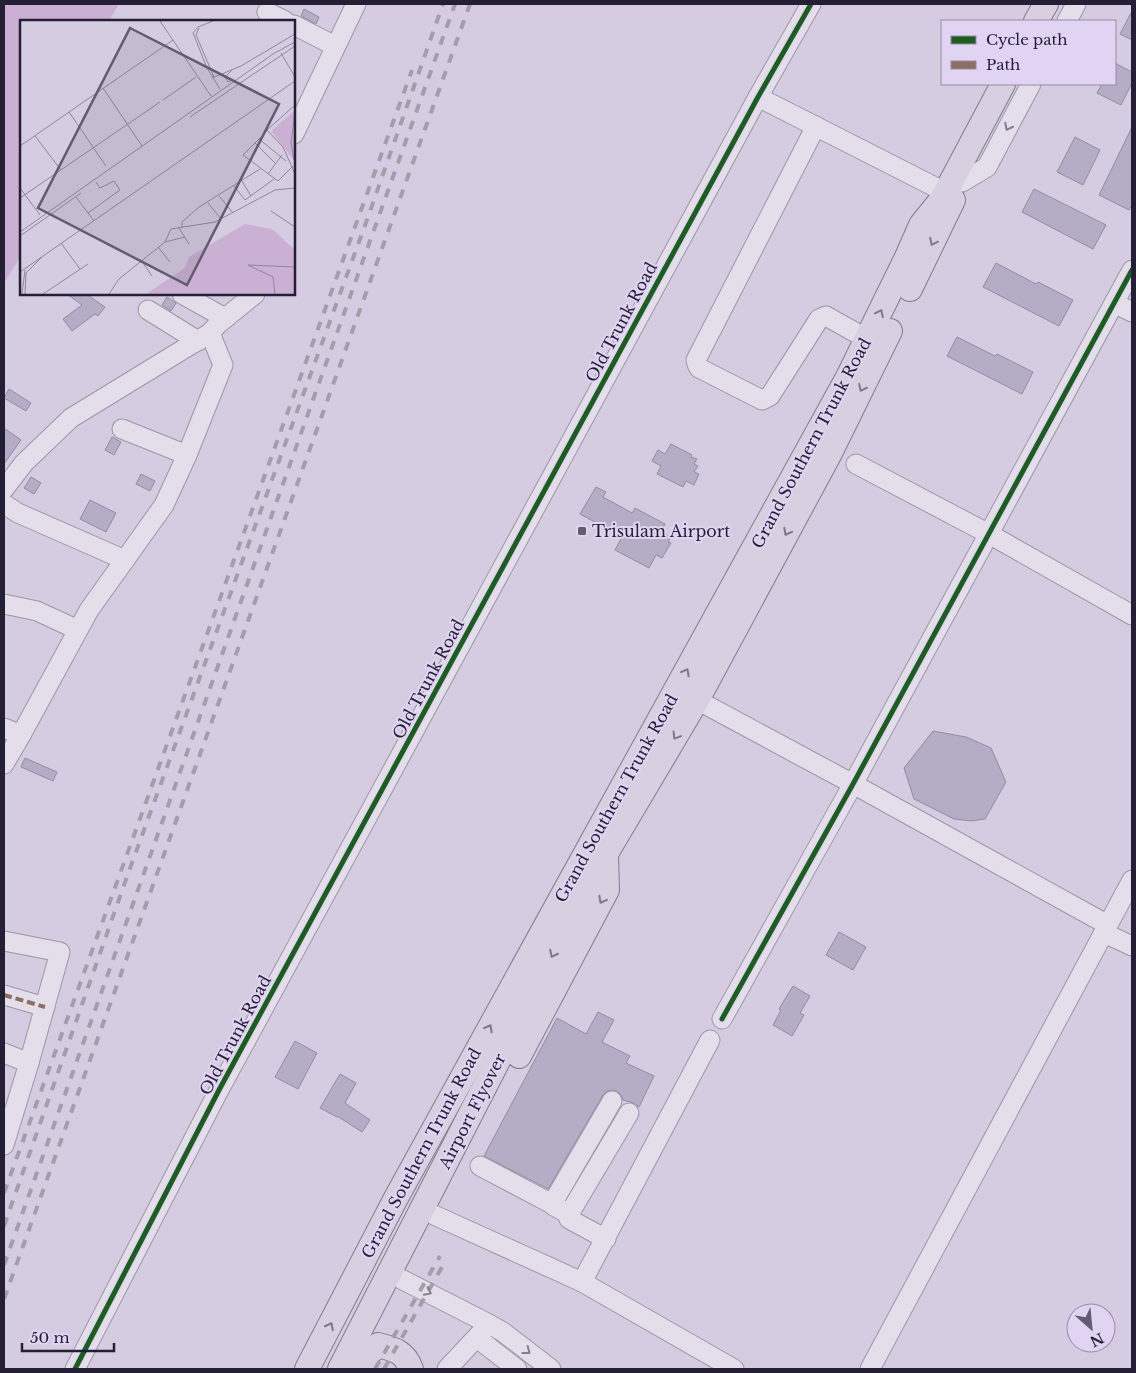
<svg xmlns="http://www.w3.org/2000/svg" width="1136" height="1373" viewBox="0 0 1136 1373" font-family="'Libre Baskerville',serif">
<rect width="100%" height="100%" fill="#d6cce2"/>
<!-- green -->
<path fill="#cab0d3" d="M4 4H119L109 21H21V256L4 283Z"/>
<!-- building -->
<g fill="#b4adc5" stroke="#928ca2">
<path d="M304 9 319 17 316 24 301 16Z"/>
<path d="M1132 11V40L1120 34Z"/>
<path d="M1115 63 1132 72V83L1121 105 1097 93 1102 84H1115Z"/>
<path d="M1132 127V205L1129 210 1099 195Z"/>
<path d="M1075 137 1100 150 1083 185 1057 172Z"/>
<path d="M1034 189 1106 225 1093 249 1022 212Z"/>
<path d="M996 263 1036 284 1038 282 1073 300 1059 326 983 287Z"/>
<path d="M67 294H86L105 307 98 316 95 314 72 331 63 319 82 305Z"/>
<path d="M167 297 176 303 171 311 162 305Z"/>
<path d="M957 337 995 356 997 354 1033 372 1022 394 947 356Z"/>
<path d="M9 389 31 403 26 411 4 398Z"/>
<path d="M4 428 21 440 4 464Z"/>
<path d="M112 437 121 442 114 455 105 450Z"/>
<path d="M671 444 692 455 691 457 697 459 694 464 698 466 694 472 699 474 694 485 686 481 683 487 657 474 661 466 652 461 658 450 665 454Z"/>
<path d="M141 474 155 481 150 491 136 484Z"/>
<path d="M31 477 41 483 34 494 24 488Z"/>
<path d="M596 487 606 492 603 497 632 513 635 508 665 524 661 532 671 537 668 542 671 543 662 558 656 555 649 568 615 550 622 537 580 514Z"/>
<path d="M90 500 116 513 106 532 80 519Z"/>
<path d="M933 731 966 737 991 748 1006 782 985 819 971 821 954 819 914 799 904 768Z"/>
<path d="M25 758 57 772 53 781 21 767Z"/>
<path d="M839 932 866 947 853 970 826 955Z"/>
<path d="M793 986 810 996 800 1013 804 1015 792 1036 773 1025 781 1010 779 1009Z"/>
<path d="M598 1012 614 1020 602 1042 630 1056 626 1063 654 1076 639 1107 634 1103 623 1100 621 1095 617 1091 613 1090 607 1091 603 1095 548 1189 484 1156 557 1018 586 1034Z"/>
<path d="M295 1041 317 1053 298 1089 275 1077Z"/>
<path d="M340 1074 356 1083 345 1103 370 1120 362 1132 337 1116V1117L320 1108Z"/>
</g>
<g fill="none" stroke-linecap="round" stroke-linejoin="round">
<!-- minor casing -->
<g stroke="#9c96a7" stroke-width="21">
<g id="minor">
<path d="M267 12 285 21"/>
<path d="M1067 21 1076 4"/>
<path d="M294 25 335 46"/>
<path d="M758 97 937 188"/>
<path d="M816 126 696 360 697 364 699 368 762 400 770 396 819 319 826 316 867 339"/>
<path d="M294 134 356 4"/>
<path d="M962 182 987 167 1031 84"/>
<path d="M182 294 225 318"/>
<path d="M1114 303 1132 312"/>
<path d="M148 310 198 341"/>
<path d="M122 429 187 455"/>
<path d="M856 464 989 534 1132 615"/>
<path d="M4 489 24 463 71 418 210 333 218 324 255 294"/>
<path d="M4 504 18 513 125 560"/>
<path d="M4 604 37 611 78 630"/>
<path d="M697 700 853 784 1108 925"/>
<path d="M4 728 21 735"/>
<path d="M4 764 21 735 89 610 164 505 187 455 223 365 210 333"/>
<path d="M1104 933 1132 946"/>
<path d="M4 941 60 952 29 1063 4 1145"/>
<path d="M4 995 45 1007"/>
<path d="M722 1019 853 784 1132 270"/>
<path d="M4 1053 29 1063"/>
<path d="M480 1166 552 1204"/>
<path d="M569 1214 554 1206 552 1204 612 1101"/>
<path d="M434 1215 582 1282 734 1369"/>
<path d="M606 1239 569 1219 568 1216 629 1113"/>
<path d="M401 1279 489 1324 503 1332 551 1369"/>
<path d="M582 1282 710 1040"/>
<path d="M477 1338 517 1369"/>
<path d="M75 1369 219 1090 758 97 811 4"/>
<path d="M447 1369 489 1324"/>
<path d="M870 1369 1132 880"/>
</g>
</g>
<!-- major casing -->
<g stroke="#827c8c" stroke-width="26">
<g id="major">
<path d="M1036 21 1046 4"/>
<path d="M910 289 953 200"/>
<path d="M519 1056 607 890 606 854"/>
<path d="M307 1369 396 1198 848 377 907 257 921 225 942 199 1003 84"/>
<path d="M340 1369 591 879 697 700 830 453 890 331"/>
<path d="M360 1369 369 1353 378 1345C394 1349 405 1352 411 1369"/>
</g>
</g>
<!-- minor -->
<use href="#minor" stroke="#e4deea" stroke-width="19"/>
<!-- major -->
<use href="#major" stroke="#d8d0e1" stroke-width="24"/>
<!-- rail -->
<g stroke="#a39eaa" stroke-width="4" stroke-dasharray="9 9" stroke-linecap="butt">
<path d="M4 1193 412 70"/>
<path d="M4 1226 129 871 363 231 443 4"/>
<path d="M4 1265 309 411 455 4"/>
<path d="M4 1299 470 4"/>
<path d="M375 1369 440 1256"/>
<path d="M384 1369 446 1260"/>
</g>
<!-- quiet -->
<path stroke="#8d6e63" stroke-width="4" stroke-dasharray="8 4" stroke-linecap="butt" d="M4 995 45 1007"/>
<!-- cycleway casing -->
<g stroke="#e1d3f2" stroke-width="8">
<g id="cycleway">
<path d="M722 1019 853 784 1132 270"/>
<path d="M75 1369 219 1090 758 97 811 4"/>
</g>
</g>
<!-- cycleway -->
<use href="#cycleway" stroke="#1b5e20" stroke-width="5"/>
</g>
<!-- one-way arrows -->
<defs><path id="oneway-chevron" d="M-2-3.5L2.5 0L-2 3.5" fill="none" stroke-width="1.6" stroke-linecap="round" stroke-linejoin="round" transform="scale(1.25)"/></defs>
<g stroke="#847e90">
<use href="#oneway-chevron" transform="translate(1008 127) rotate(117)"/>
<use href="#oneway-chevron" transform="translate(428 1292) rotate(26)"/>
<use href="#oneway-chevron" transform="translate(527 1351) rotate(37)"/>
</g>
<g stroke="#7e788b">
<use href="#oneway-chevron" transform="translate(933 242) rotate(116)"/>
<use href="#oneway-chevron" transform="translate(880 313) rotate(-64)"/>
<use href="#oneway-chevron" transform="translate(862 388) rotate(116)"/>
<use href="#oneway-chevron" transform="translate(787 532) rotate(118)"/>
<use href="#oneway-chevron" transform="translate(686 672) rotate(-61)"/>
<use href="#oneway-chevron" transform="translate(676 736) rotate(121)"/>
<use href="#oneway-chevron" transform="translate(602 900) rotate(118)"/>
<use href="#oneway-chevron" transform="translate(553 954) rotate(117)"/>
<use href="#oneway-chevron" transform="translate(489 1028) rotate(-61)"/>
<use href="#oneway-chevron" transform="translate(330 1326) rotate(-63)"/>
</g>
<!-- markers -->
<rect fill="#625c72" stroke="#e1d3f2" stroke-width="2" x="577" y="526" width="10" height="10" rx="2.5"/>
<g text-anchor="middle" stroke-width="4" stroke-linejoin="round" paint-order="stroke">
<!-- street labels -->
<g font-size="16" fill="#241f35" stroke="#e1d3f2">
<text transform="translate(621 322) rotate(-62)" y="6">Old Trunk Road</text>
<text transform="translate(811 443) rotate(-62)" y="6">Grand Southern Trunk Road</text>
<text transform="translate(428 679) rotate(-62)" y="6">Old Trunk Road</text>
<text transform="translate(616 798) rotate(-61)" y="6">Grand Southern Trunk Road</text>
<text transform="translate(235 1035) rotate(-62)" y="6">Old Trunk Road</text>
<text transform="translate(472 1111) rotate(-63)" y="6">Airport Flyover</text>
<text transform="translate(421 1153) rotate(-62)" y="6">Grand Southern Trunk Road</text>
</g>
<!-- poi labels -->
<g font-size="16" fill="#241f35" stroke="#e1d3f2" text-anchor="start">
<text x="592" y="537">Trisulam Airport</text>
</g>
</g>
<!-- overview -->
<g transform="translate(20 20)">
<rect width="275" height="275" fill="#d6cce2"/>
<path d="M275 90V142L251 111ZM225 204 252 209 275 230V274H126L165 248 169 237Z" fill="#cab0d3"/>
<path fill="none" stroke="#8f879d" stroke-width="1" d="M140 1 191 76M193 1 178 7 173 13 187 48 200 69M179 8 176 15 194 57M261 33 275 57M192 58 221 46 275 14M212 60 208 62 205 57 212 50M83 68 122 126M143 80 176 57M275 85 247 110 263 127 275 154M49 92 86 146M275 92 271 123 275 144M170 97 275 26M248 110 223 135 258 161 273 146M15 116 41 150M239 119 266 141M235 123 255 143M0 126 153 20M248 154 262 135M222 161 231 176M214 166 225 180 254 159M0 168 20 195M199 176 213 193M56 177 74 201M0 178 140 82M188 183 201 199M251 191 275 207M68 193 100 170 94 161 80 168 76 162M162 207V202L179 187 240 149M159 208 169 224M0 212 253 34 275 22M0 216 61 173M145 222 165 217M41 223 60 249M138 227 150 242M121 240 132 256M0 252 275 61M2 274 5 250M5 274 6 253 22 237M23 274 68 244M89 274 99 259 145 222 151 209 195 202 255 170 275 168M255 274 253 257 228 245 275 247"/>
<path fill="#625c72" fill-opacity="0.15" stroke="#625c72" stroke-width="2.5" d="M110 8 259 84 167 265 18 188Z"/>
<rect width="275" height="275" fill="none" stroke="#241f35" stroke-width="2.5"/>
</g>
<!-- border -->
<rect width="1136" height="1373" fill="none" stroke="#241f35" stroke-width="10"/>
<!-- legend -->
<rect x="941" y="20" width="175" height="65" fill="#e1d3f2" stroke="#958ba6"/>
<rect x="951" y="36" width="25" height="8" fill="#1b5e20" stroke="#958ba6"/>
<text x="986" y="45" font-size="15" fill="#241f35">Cycle path</text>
<rect x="951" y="61" width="25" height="8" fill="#8d6e63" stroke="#958ba6"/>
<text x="986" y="70" font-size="15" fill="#241f35">Path</text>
<!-- north arrow -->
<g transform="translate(1091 1328) rotate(153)"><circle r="24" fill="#e1d3f2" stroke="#958ba6"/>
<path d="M0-4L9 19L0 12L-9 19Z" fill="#625c72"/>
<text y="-8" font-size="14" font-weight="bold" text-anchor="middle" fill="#241f35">N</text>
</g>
<!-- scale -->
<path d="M22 1343v8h92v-8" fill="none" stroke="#241f35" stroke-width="2.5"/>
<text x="30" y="1343" font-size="15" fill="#241f35" stroke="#e1d3f2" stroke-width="4" paint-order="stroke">50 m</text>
</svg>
